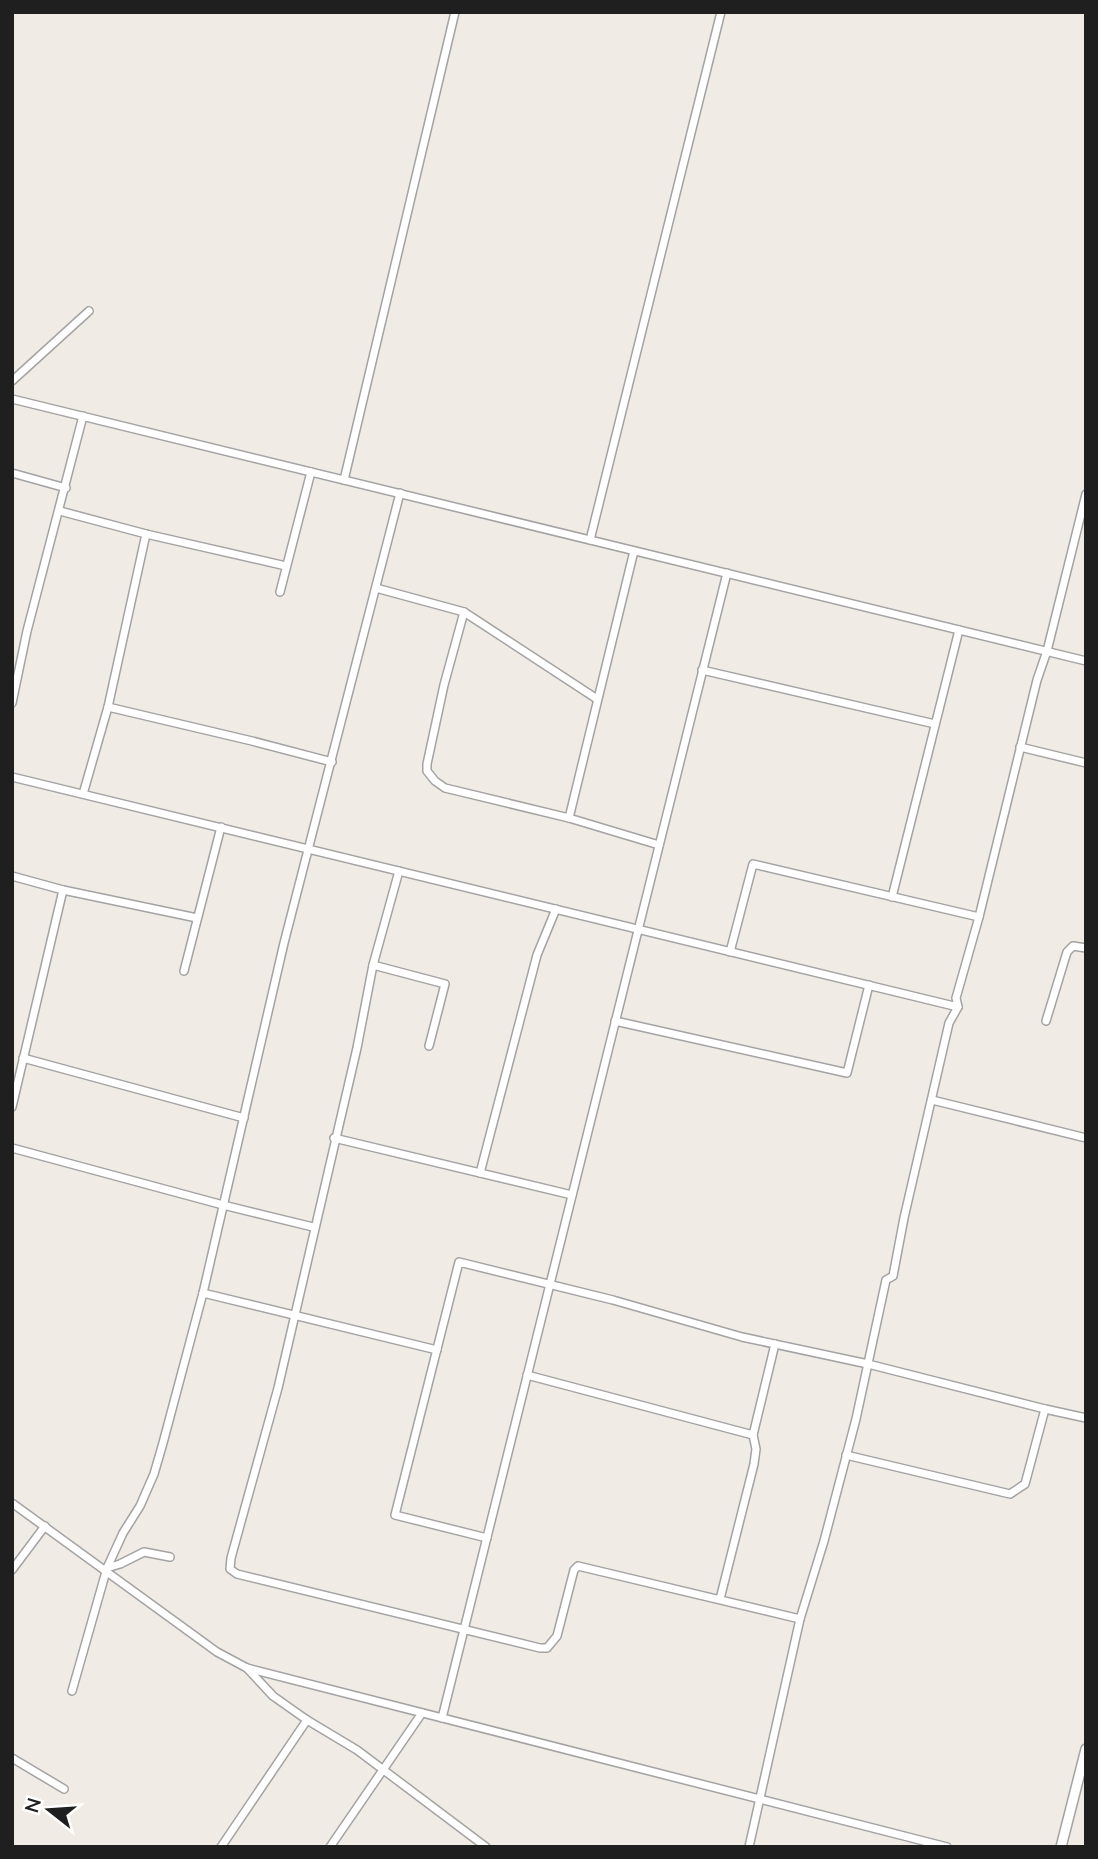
<svg xmlns="http://www.w3.org/2000/svg" width="1098" height="1859" viewBox="0 0 1098 1859" font-family="'Nunito Sans',sans-serif">
<rect width="100%" height="100%" fill="#f0ebe5"/>
<g fill="none" stroke-linecap="round" stroke-linejoin="round">
<!-- minor casing -->
<g stroke="#a3a3a3" stroke-width="10">
<g id="minor">
<path d="M12 381 89 311"/>
<path d="M12 399 1086 661"/>
<path d="M12 473 66 488"/>
<path d="M344 480 455 12"/>
<path d="M60 511 146 534 286 566"/>
<path d="M590 540 721 12"/>
<path d="M376 588 464 612 597 699"/>
<path d="M280 592 311 472"/>
<path d="M464 612 444 685 427 764V771L435 781 445 788 569 818 659 845"/>
<path d="M702 670 935 724"/>
<path d="M12 703 27 631 83 416"/>
<path d="M108 707 252 741 332 762"/>
<path d="M1020 747 1086 763"/>
<path d="M12 777 958 1007"/>
<path d="M83 794 108 707 146 534"/>
<path d="M569 818 634 551"/>
<path d="M399 871 373 965 357 1048 278 1388 231 1558 230 1569 237 1574 540 1648H547L557 1636 574 1570 578 1566 800 1619"/>
<path d="M12 876 63 890 197 918"/>
<path d="M892 897 959 630"/>
<path d="M730 952 753 864 979 917"/>
<path d="M373 965 445 984 429 1046"/>
<path d="M184 971 221 827"/>
<path d="M615 1021 847 1073 869 985"/>
<path d="M1046 1021 1067 952 1073 946 1086 948"/>
<path d="M23 1058 244 1118"/>
<path d="M932 1100 1086 1138"/>
<path d="M12 1107 63 890"/>
<path d="M334 1138 572 1195"/>
<path d="M12 1148 223 1205 313 1227"/>
<path d="M480 1173 537 955 556 909"/>
<path d="M203 1293 437 1350"/>
<path d="M527 1375 753 1435"/>
<path d="M846 1455 1010 1494 1025 1484 1045 1409 1086 1418"/>
<path d="M12 1503 217 1652 247 1668 273 1696 307 1720 357 1750 486 1847"/>
<path d="M487 1538 395 1515 459 1262 613 1300 742 1337 868 1364 1045 1409"/>
<path d="M107 1568 120 1564 144 1552 170 1557"/>
<path d="M12 1570 45 1526"/>
<path d="M720 1599 754 1464 756 1449 753 1435 775 1344"/>
<path d="M247 1668 947 1847"/>
<path d="M72 1691 107 1568 123 1533 140 1506 154 1474 163 1443 203 1293 284 943 400 493"/>
<path d="M442 1718 727 573"/>
<path d="M12 1758 64 1789"/>
<path d="M221 1847 307 1720"/>
<path d="M330 1847 422 1713"/>
<path d="M749 1847 800 1619 824 1541 856 1419 886 1280 893 1276 904 1218 949 1023 958 1007 956 998 979 917 1037 680 1047 651 1086 494"/>
</g>
</g>
<!-- tertiary casing -->
<g stroke="#a3a3a3" stroke-width="12">
<path id="tertiary" d="M1061 1847 1086 1749"/>
</g>
<!-- minor -->
<use href="#minor" stroke="#fff" stroke-width="7"/>
<!-- tertiary -->
<use href="#tertiary" stroke="#fff" stroke-width="9"/>
</g>
<!-- border -->
<rect width="1098" height="1859" fill="none" stroke="#1f1f1f" stroke-width="28"/>
<!-- north arrow -->
<g transform="translate(49 1810) rotate(287)" stroke="#ffffff" stroke-width="5" paint-order="stroke">
<path d="M0-5L12 26L0 18L-12 26Z" fill="#1f1f1f"/>
<text y="-10" font-size="19" font-weight="bold" text-anchor="middle" fill="#1f1f1f">N</text>
</g>
</svg>
